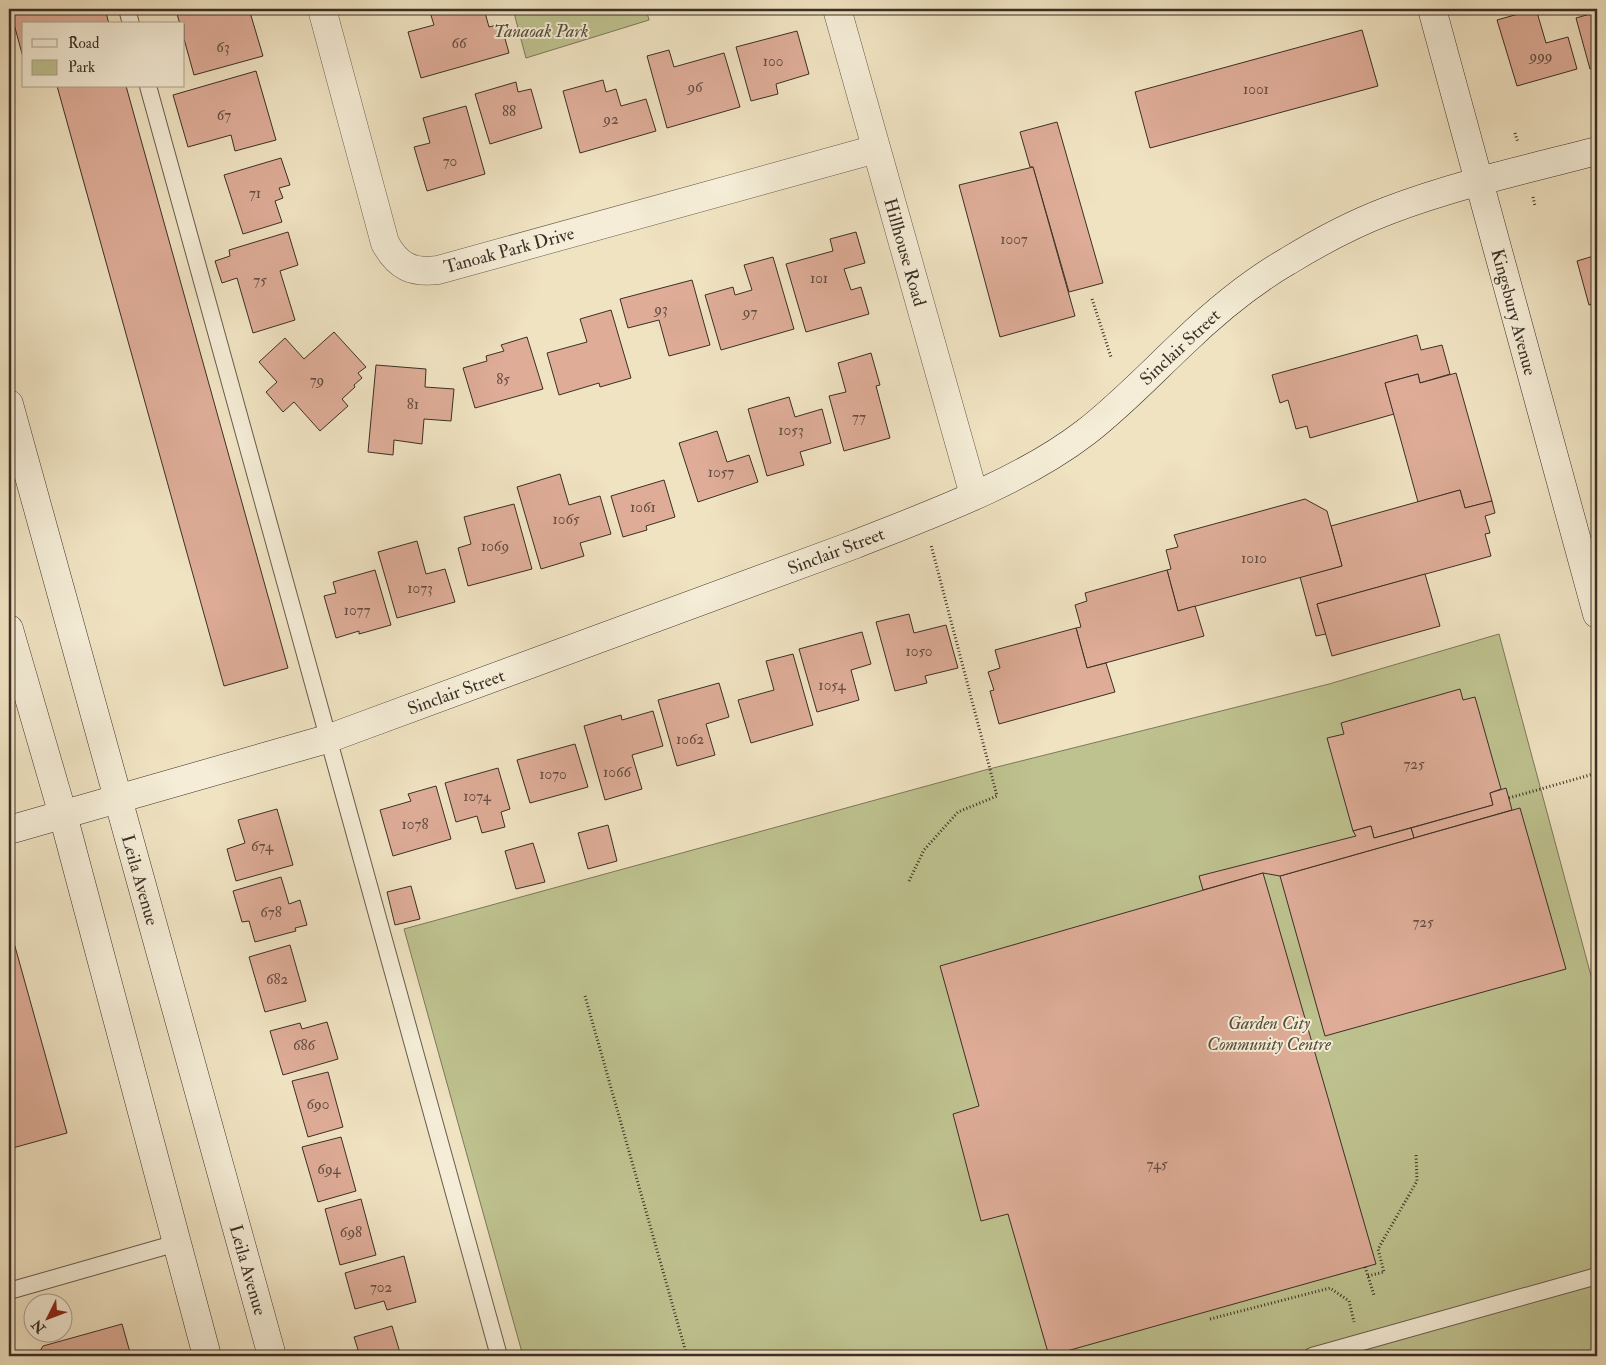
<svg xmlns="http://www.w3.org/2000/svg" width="1606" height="1365" viewBox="0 0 1606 1365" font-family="'IM FELL Double Pica',serif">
<rect width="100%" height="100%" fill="#f0e3c2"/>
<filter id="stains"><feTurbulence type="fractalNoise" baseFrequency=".004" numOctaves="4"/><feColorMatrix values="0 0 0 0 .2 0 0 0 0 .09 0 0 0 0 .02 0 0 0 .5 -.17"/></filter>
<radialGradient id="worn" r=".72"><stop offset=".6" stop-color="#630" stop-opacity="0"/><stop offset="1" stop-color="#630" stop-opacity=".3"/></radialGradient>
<!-- green -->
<g fill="#bec28f" stroke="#7c785a">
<path d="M513 9H646L649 20 526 58Z"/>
<path d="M1499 634 1597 998V1356H523L404 929 985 770 1329 684Z"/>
</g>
<!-- building -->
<g fill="#deac97" stroke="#3b2f26">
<path d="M9 9H105L109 24H24V61L14 24 9 25Z"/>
<path d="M192 9H233L234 11 249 9 263 56 194 75 184 39V24H180L177 14Z"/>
<path d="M429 9H484L489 27 501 24 509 53 421 78 408 32 434 25Z"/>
<path d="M1088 9H1110L1089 14Z"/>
<path d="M1536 9 1546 43 1568 37 1577 69 1517 86 1497 20Z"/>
<path d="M1597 12V67L1590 69 1576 18Z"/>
<path d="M1362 30 1378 86 1150 148 1135 92Z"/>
<path d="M797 31 809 74 776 84 778 94 751 101 736 47Z"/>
<path d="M669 50 674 67 724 53 740 107 667 128 647 56Z"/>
<path d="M256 71 276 140 235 151 231 135 188 147 173 95Z"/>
<path d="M603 80 606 92 616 89 621 106 646 99 656 131 580 153 563 91Z"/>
<path d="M516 82 518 92 531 89 542 128 490 144 475 94Z"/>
<path d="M57 86H126L288 668 224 686Z"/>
<path d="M466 106 485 174 427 191 414 147 430 143 423 118Z"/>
<path d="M1057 122 1103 283 1069 292 1033 167H1030L1020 132Z"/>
<path d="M281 158 290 185 279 188 283 198 275 201 282 222 243 234 224 175Z"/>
<path d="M1033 167 1075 316 1000 337 959 185Z"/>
<path d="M288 232 298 265 280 271 295 320 253 333 237 278 222 283 215 261 230 256 229 250Z"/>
<path d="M856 232 865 263 844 269 851 290 861 287 869 314 806 332 786 264 833 251 830 239Z"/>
<path d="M1597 255V303L1589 305 1577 261Z"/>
<path d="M773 257 794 329 721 350 705 295 733 287 735 295 752 290 744 265Z"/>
<path d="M692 280 710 345 669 356 659 320 628 328 620 299Z"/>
<path d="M611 310 631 378 600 387 599 383 559 395 547 353 587 342 580 319Z"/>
<path d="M334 332 366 367 358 373 362 378 354 385 355 387 342 399 348 406 320 431 294 402 283 412 266 392 277 382 259 362 285 338 304 359Z"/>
<path d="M1417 335 1421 350 1442 345 1450 374 1420 383 1418 374 1385 383 1394 414 1310 438 1307 426 1296 429 1288 400 1280 403 1272 375Z"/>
<path d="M527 337 543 389 475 408 463 368 487 361 486 356 504 351 501 345Z"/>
<path d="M871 353 880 385 876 386 890 438 844 451 829 396 846 392 838 363Z"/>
<path d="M376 365 426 369 425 387 454 389 451 421 424 419 422 444 394 440 393 455 368 452Z"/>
<path d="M1456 373 1492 501 1465 508 1460 490 1418 502 1385 383 1418 374 1420 383Z"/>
<path d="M789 397 795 417 822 409 831 443 800 452 804 465 767 476 748 409Z"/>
<path d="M717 431 727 462 749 455 758 482 698 502 679 443Z"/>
<path d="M560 474 569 505 600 496 611 534 580 543 584 556 541 569 517 487Z"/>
<path d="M664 480 675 517 646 526 647 530 623 537 611 496Z"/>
<path d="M1460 490 1465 508 1492 501 1495 513 1485 516 1490 533 1485 534 1491 556 1317 604 1326 634 1316 636 1300 577 1342 566 1331 526Z"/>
<path d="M1305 499 1327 511 1342 566 1178 611 1167 570 1171 569 1166 550 1178 547 1174 535Z"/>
<path d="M514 504 532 569 468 586 458 548 471 544 464 517Z"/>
<path d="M417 541 426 574 445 569 455 602 397 618 378 552Z"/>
<path d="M375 570 391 625 359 634V631L336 638 324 596 336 593 333 582Z"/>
<path d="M1167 570 1178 611 1195 606 1204 636 1087 668 1076 628 1081 627 1075 605 1087 601 1085 593Z"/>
<path d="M1425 574 1440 626 1332 656 1317 604Z"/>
<path d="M909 614 914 633 946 625 958 668 925 676 927 683 895 691 876 622Z"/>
<path d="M1076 628 1087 668 1106 663 1115 692 999 724 990 691 994 690 988 672 1000 668 995 650Z"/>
<path d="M862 632 871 664 851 670 859 700 817 712 799 649Z"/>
<path d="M793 654 813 725 751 743 738 700 774 690 766 661Z"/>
<path d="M719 683 729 717 706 724 715 755 677 766 658 700Z"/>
<path d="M1460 689 1463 700 1475 697 1501 789 1490 793 1493 805 1374 838 1371 826 1353 831 1327 738 1344 734 1341 723Z"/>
<path d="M653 711 663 746 632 755 642 789 605 800 584 726 621 715 622 720Z"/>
<path d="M575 744 588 787 530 803 517 760Z"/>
<path d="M498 768 510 809 501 812 505 827 482 833 477 816 456 822 445 783Z"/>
<path d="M436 786 451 839 393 856 380 810 411 801 408 794Z"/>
<path d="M1506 788 1512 810 1414 838 1411 828 1493 805 1490 793Z"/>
<path d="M1520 808 1566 969 1325 1036 1280 876Z"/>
<path d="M277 809 293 865 236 881 227 849 245 843 238 820Z"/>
<path d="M608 825 617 861 588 869 578 833Z"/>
<path d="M1371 826 1374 838 1411 828 1414 838 1280 876 1263 873 1203 890 1199 876 1356 836 1353 831Z"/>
<path d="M533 843 545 882 516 889 505 851Z"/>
<path d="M1263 873 1376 1264 1049 1356 1008 1214 981 1221 953 1114 979 1106 940 966Z"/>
<path d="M281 877 289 904 300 900 307 925 295 928 296 931 255 942 249 921 242 922 233 891Z"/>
<path d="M411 886 420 919 395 925 387 892Z"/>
<path d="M9 925 67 1133 9 1149Z"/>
<path d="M290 945 306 1001 265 1012 249 957Z"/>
<path d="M327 1022 338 1059 283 1075 270 1031 300 1023 302 1029Z"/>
<path d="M328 1072 343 1127 308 1137 292 1081Z"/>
<path d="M341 1137 356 1191 318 1202 302 1147Z"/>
<path d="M361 1199 376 1255 340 1265 325 1209Z"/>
<path d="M404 1256 416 1302 387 1310 384 1301 355 1309 345 1273Z"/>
<path d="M122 1324 131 1356H37L43 1346Z"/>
<path d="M392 1326 401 1356H360L354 1337Z"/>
</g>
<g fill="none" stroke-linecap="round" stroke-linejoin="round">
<!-- lane casing -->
<g stroke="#685c4d" stroke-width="18">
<g id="lane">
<path d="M127 9 131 24"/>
<path d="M148 86 499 1356"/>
<path d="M9 1291 177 1243"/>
<path d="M1312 1356 1597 1276"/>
</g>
</g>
<!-- street casing -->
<g stroke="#685c4d" stroke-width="29">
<g id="street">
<path d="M322 9 385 243C398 267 412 273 438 270L876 149"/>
<path d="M837 9 974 495"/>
</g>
</g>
<!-- secondary casing -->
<g stroke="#3b2f26" stroke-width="29">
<g id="secondary">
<path d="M1432 9 1597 614"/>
<path d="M9 404 272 1356"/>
<path d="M9 629 63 815 207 1356"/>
<path d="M9 830 327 739 856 544C932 514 1021 482 1086 432 1121 405 1152 372 1184 342 1215 312 1250 283 1288 261 1319 242 1353 224 1387 211 1455 185 1527 169 1597 151"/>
</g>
</g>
<!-- path -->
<g stroke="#3b2f26" stroke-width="3" stroke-dasharray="1 2.5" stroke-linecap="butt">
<path d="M1515 133 1518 143"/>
<path d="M1533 197 1535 206"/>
<path d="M1092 299 1111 357"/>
<path d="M1509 798 1597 773"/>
<path d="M909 881 924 850 958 812 997 796 931 545"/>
<path d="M585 996 687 1356"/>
<path d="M1365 1267 1374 1295"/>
<path d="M1368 1276 1384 1272 1378 1249 1417 1181 1416 1154"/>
<path d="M1210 1319 1330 1288 1349 1301 1354 1322"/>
</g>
<!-- lane -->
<use href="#lane" stroke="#f5edd7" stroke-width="16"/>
<!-- street -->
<use href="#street" stroke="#f5edd7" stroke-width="28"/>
<!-- secondary -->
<use href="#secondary" stroke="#f5edd7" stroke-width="28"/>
</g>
<g text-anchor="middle" stroke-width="4" stroke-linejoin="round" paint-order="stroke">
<!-- number labels -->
<g font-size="15" fill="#644e42">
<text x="459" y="48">66</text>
<text x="223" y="52">63</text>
<text x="1541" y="61">999</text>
<text x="773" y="66">100</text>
<text x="695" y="92">96</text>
<text x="1256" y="94">1001</text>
<text x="509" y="116">88</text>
<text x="224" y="120">67</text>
<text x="611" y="124">92</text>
<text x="450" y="166">70</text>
<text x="255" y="198">71</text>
<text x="1014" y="244">1007</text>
<text x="819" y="283">101</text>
<text x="260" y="285">75</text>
<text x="661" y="314">93</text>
<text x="750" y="317">97</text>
<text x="503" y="384">85</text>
<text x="317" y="385">79</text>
<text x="413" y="409">81</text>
<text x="859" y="422">77</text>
<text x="791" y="435">1053</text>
<text x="721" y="477">1057</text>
<text x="643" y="512">1061</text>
<text x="566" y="524">1065</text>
<text x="495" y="551">1069</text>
<text x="1254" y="563">1010</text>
<text x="420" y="593">1073</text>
<text x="357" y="615">1077</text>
<text x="919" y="656">1050</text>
<text x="832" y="690">1054</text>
<text x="690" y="744">1062</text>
<text x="1414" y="769">725</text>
<text x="617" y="777">1066</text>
<text x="553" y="779">1070</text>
<text x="477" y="801">1074</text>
<text x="415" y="829">1078</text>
<text x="262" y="851">674</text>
<text x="271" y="917">678</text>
<text x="1423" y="927">725</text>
<text x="277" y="984">682</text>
<text x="304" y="1050">686</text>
<text x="318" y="1109">690</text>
<text x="1157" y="1169">745</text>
<text x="329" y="1174">694</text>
<text x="351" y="1237">698</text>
<text x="381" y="1292">702</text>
</g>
<!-- park labels -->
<g font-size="18" font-style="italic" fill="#554c3b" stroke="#f5edd7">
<text x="541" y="37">Tanaoak Park</text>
<text x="1269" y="1029">Garden City<tspan x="1269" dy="21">Community Centre</tspan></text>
</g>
<!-- street labels -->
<g font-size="18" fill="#3b2f26" stroke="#f5edd7">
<text transform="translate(509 250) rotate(-15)" y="6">Tanoak Park Drive</text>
<text transform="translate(905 252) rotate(74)" y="6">Hillhouse Road</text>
<text transform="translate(1514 312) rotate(75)" y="6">Kingsbury Avenue</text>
<text transform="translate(1180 347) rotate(-43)" y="6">Sinclair Street</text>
<text transform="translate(836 551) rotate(-21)" y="6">Sinclair Street</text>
<text transform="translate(456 692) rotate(-20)" y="6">Sinclair Street</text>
<text transform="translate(140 880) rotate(74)" y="6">Leila Avenue</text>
<text transform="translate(248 1270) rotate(74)" y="6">Leila Avenue</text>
</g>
</g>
<!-- margin -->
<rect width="1606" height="1365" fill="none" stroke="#f0e3c2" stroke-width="30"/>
<rect x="10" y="10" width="1586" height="1345" fill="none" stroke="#3b2f26" stroke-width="2.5"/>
<rect x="15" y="15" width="1576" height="1335" fill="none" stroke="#3b2f26"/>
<!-- legend -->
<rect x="22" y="22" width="162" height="65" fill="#f5edd7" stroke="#aba190"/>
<rect x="32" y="39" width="25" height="8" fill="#f5edd7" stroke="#aba190"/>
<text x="68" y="48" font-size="15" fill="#3b2f26">Road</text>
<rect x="32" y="60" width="25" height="15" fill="#bec28f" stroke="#aba190"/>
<text x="68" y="72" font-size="15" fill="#3b2f26">Park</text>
<!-- north arrow -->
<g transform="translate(48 1318) rotate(228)"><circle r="24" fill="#f5edd7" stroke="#aba190"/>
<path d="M0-4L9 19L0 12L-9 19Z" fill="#8f2418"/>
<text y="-8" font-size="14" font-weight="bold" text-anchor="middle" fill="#3b2f26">N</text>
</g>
<rect width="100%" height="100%" filter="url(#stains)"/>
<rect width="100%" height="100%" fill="url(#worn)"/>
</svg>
